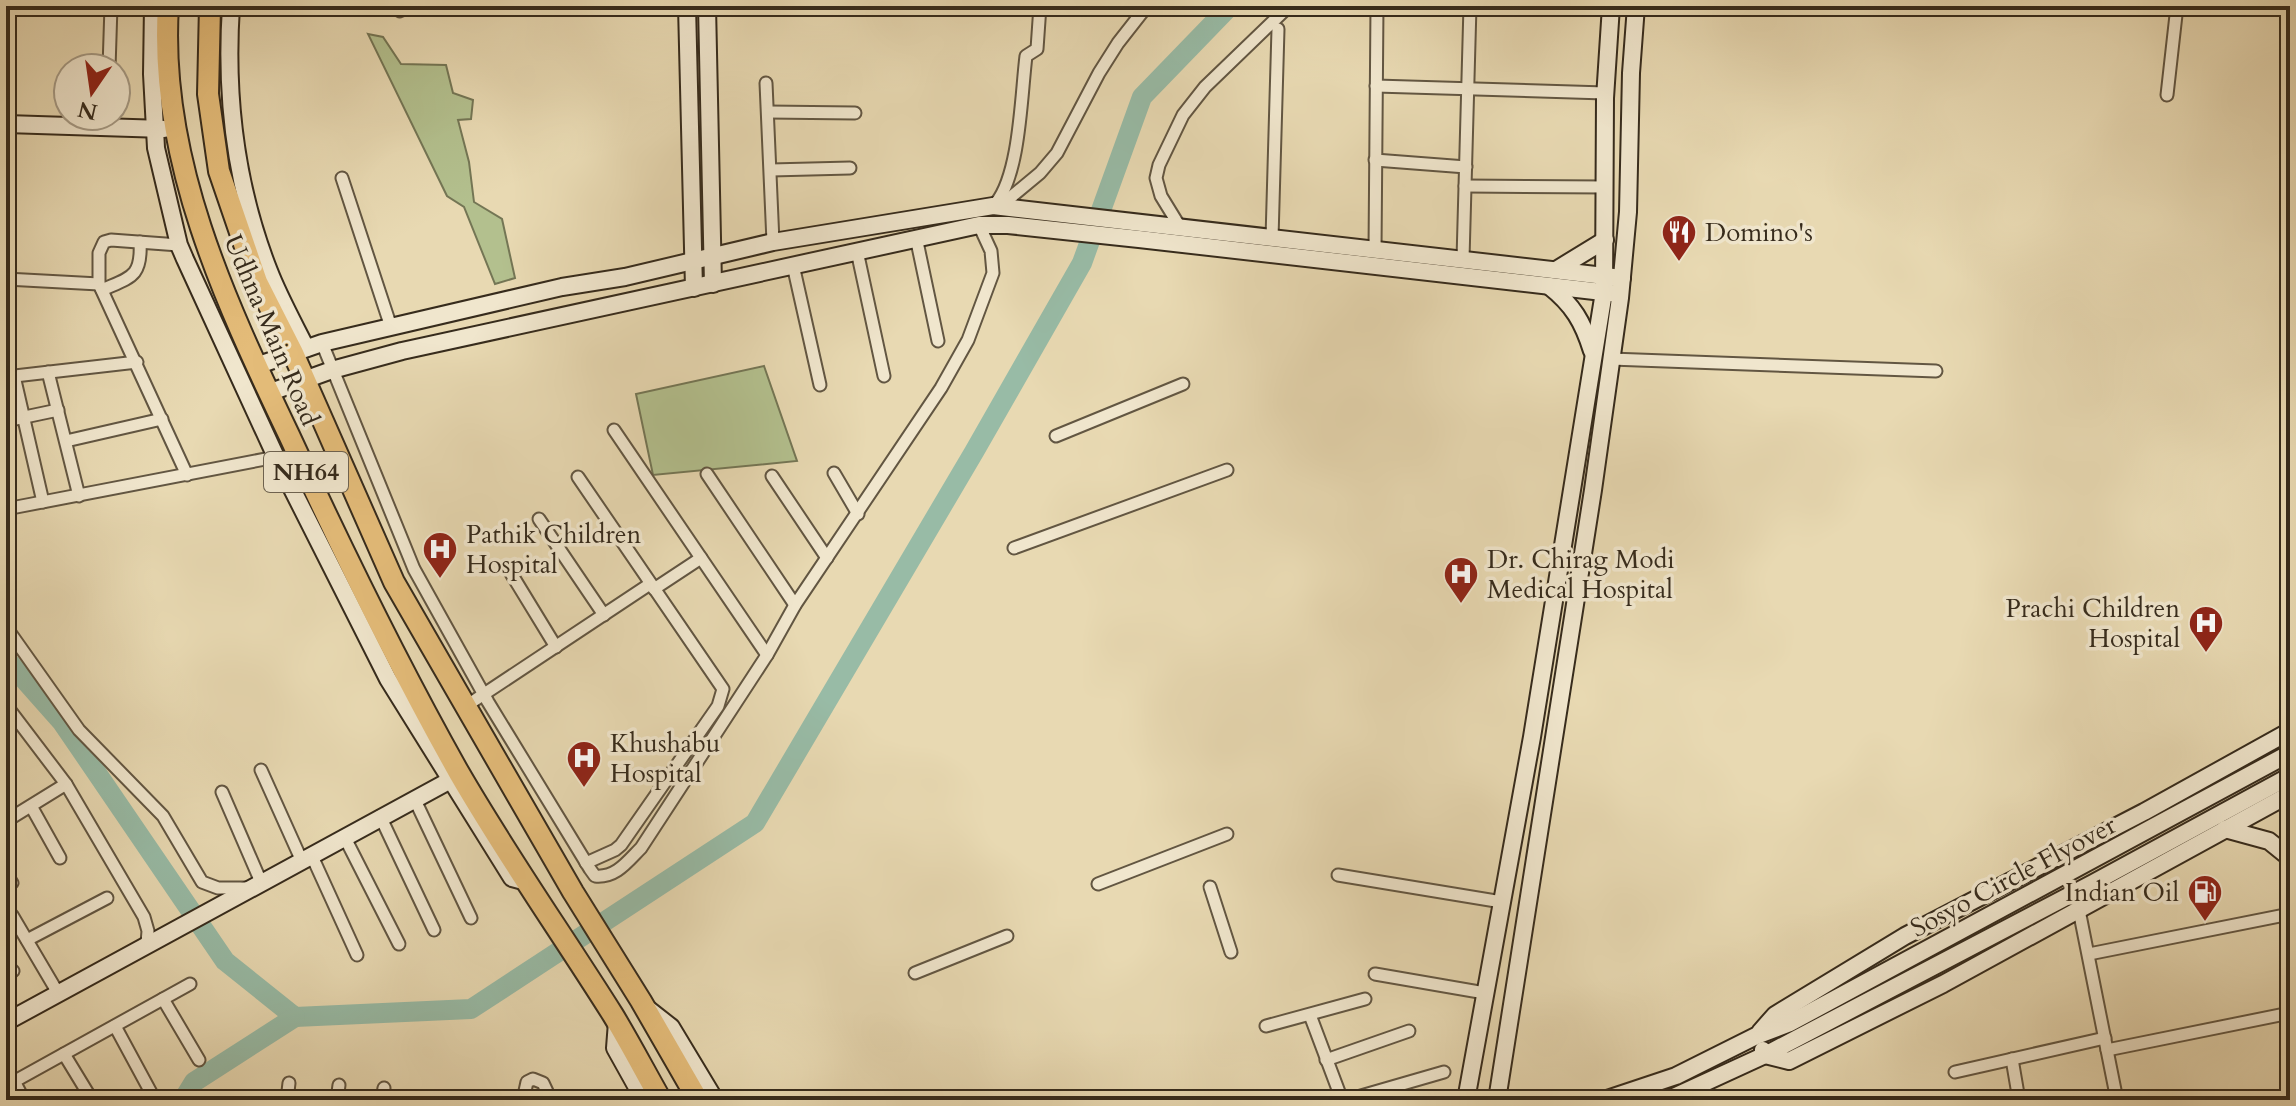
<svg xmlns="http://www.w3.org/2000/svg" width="2296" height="1106" viewBox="0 0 2296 1106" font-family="Cardo,serif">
<rect width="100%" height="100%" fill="#e8d9b2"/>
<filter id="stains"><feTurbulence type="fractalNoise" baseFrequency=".0025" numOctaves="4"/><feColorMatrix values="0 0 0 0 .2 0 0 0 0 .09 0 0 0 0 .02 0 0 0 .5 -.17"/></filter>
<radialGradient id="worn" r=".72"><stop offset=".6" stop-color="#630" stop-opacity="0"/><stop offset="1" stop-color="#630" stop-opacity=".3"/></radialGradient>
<!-- green -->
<g fill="#b3c08e" stroke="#747655" stroke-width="2">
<path d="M368 34 383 37 401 64 446 65 453 93 473 100 471 119 458 120 469 162 474 202 502 219 515 278 495 284 464 207 447 196Z"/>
<path d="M764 366 797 461 653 475 636 394Z"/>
</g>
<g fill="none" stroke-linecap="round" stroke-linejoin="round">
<!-- river -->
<g stroke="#98bba6" stroke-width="20">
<path d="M6 659 62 722 225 961 295 1017 471 1009 755 823 974 452 1082 263 1142 97 1230 6"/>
<path d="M183 1100 194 1082 295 1017"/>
</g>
<!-- street casing -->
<g stroke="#625642" stroke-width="15">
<g id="street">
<path d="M399 6 400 11"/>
<path d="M109 68 111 6"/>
<path d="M766 83 773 242"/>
<path d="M1376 86 1605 93"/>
<path d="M2167 95 2177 6"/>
<path d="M768 112 855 113"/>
<path d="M1375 160 1466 167"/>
<path d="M771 170 850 168"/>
<path d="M342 178 391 327"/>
<path d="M1465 186 1605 187"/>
<path d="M996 203C1020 173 1021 96 1026 56L1037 49 1040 6"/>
<path d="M999 207 1040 173 1057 153 1099 73 1118 43 1147 6"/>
<path d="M1180 227 1161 196 1156 178 1159 165 1183 115 1205 87 1289 6"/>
<path d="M916 237 938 341"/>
<path d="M1272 238 1278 29"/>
<path d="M179 245 111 240 104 242 99 253V284L187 475"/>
<path d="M1375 250 1377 6"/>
<path d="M857 251 884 376"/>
<path d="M1463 259 1470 6"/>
<path d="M793 265 820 385"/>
<path d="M6 279 99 284"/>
<path d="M102 290C131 277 142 277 140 242"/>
<path d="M322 343 414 569 488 702 590 869 595 876C616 878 627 862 641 848L767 655 795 605 941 388 968 340 993 273 991 251 979 225"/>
<path d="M1611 359 1936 371"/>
<path d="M48 372 79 496"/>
<path d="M14 376 43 502"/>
<path d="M6 377 137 362"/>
<path d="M6 421 58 410"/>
<path d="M614 430 767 655"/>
<path d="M1056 436 1183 384"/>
<path d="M66 441 162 419"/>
<path d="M834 473 858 514"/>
<path d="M707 474 795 605"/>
<path d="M772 476 827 558"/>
<path d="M578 477 723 689 718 706 621 845 615 850 586 863"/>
<path d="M6 492 10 508"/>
<path d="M6 509 276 457"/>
<path d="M539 519 604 615"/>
<path d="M1014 548 1227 470"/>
<path d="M509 570 556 647"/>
<path d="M654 589 701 558"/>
<path d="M6 627 79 730 163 816 202 882 218 888H248"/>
<path d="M6 705 66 784 144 917 148 931 147 943"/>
<path d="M466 706 650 584"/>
<path d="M261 770 301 859"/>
<path d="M222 792 261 882"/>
<path d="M414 798 471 918"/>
<path d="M31 806 60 858"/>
<path d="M380 816 434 930"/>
<path d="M6 821 66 784"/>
<path d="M344 836 399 944"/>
<path d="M311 854 357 955"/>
<path d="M6 873 12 883"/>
<path d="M1338 875 1502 902"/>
<path d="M1098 884 1227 834"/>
<path d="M1210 887 1231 952"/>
<path d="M2079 910 2117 1100"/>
<path d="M12 915 58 993"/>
<path d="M27 940 107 898"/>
<path d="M2089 954 2290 914"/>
<path d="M915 973 1007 936"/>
<path d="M1375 974 1485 993"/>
<path d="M6 976 13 971"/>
<path d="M163 999 199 1060"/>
<path d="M1310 1015 1342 1100"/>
<path d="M115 1026 155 1100"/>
<path d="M1266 1026 1365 999"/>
<path d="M2107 1050 2290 1013"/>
<path d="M64 1054 92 1100"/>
<path d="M2012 1059 2019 1100"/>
<path d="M1326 1060 1409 1031"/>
<path d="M1955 1072 2105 1038"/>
<path d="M14 1081 24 1100"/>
<path d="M6 1086 190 984"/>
<path d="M287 1100 289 1083"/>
<path d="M337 1100 339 1085"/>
<path d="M382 1100 384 1088"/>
<path d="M523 1100 527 1082 533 1079 543 1083 551 1100"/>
<path d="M1347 1100 1444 1072"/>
</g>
</g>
<!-- secondary casing -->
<g stroke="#362b1c" stroke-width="20">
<g id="secondary">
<path d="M153 6 152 74 156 148 179 245 185 259 276 457 388 679 512 878 527 882"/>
<path d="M231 6C225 95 236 187 269 271 279 297 293 322 306 348"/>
<path d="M687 6 694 288"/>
<path d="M707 6 713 284"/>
<path d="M6 124 164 129"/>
<path d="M1556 270 1605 240"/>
<path d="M1549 286C1573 305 1583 322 1592 351"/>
<path d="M256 366 322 343 562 287 625 277 773 242 993 206 1622 278"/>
<path d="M268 393 332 370 402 351 979 225H1008L1139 239 1620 294"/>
<path d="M2225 829 2269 841 2290 858"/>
<path d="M648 1009 671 1027 715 1100"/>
<path d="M6 1022 458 776"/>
<path d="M617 1022 615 1048 644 1100"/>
<path d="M1760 1032 1775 1015 1905 936 2144 812 2290 731"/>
<path d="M1763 1050 1765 1055 1789 1061 1943 984 2290 794"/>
<path d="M1466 1100 1532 737 1604 292 1605 98 1611 6"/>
<path d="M1497 1100 1593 490 1620 298 1628 212 1631 73 1636 6"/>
<path d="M1604 1100 1676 1076 1756 1036 1790 1023 2290 753"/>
<path d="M1667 1100 1765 1055 2093 883 2290 776"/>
</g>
</g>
<!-- highway casing -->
<g stroke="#362b1c" stroke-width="24">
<g id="highway">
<path d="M168 6C158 158 225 301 289 435 342 550 397 663 459 773 507 856 562 934 613 1015 630 1043 645 1072 661 1100"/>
<path d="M210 6 208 94 219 171 257 282 293 353 394 582 573 892 641 1001 698 1100"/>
</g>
</g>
<!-- street -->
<use href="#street" stroke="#f0e6cd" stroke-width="11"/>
<!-- secondary -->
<use href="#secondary" stroke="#f0e6cd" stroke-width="16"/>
<!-- highway -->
<use href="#highway" stroke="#e4bc79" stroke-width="20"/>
</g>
<!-- icons -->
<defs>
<g id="restaurant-pin" transform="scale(1.8)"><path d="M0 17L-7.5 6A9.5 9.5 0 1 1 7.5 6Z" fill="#8f2418" stroke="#f0e6cd"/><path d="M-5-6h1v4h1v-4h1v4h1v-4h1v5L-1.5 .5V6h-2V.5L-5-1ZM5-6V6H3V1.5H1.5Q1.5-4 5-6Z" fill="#fff"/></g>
<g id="hospital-pin" transform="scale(1.8)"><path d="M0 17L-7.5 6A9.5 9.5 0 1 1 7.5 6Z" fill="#8f2418" stroke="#f0e6cd"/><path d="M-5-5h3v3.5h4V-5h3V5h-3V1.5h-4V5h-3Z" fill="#fff"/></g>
<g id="fuel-pin" transform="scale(1.8)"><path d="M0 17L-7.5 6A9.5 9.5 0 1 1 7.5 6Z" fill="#8f2418" stroke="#f0e6cd"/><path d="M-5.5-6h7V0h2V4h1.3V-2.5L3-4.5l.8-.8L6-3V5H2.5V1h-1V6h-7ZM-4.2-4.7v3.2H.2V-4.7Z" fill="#fff"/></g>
</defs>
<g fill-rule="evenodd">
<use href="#restaurant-pin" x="1679" y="232"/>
<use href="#hospital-pin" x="440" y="549"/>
<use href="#hospital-pin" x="1461" y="574"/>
<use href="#hospital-pin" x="2206" y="623"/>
<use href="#hospital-pin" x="584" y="758"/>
<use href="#fuel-pin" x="2205" y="892"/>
</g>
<g text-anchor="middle" stroke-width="7" stroke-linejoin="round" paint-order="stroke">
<!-- shield labels -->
<rect fill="#f0e6cd" stroke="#6e6351" stroke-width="2" x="264" y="452" width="84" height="40" rx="6"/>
<g font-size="24" font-weight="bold" fill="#362b1c">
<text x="306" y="480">NH64</text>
</g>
<!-- poi labels -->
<g font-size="26" fill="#362b1c" stroke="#f0e6cd" text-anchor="start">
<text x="1705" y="241">Domino's</text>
<text x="466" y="543">Pathik Children<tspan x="466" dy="30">Hospital</tspan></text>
<text x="1487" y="568">Dr. Chirag Modi<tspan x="1487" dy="30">Medical Hospital</tspan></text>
<text x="2180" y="617" text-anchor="end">Prachi Children<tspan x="2180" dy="30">Hospital</tspan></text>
<text x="610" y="752">Khushabu<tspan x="610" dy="30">Hospital</tspan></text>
<text x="2179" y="901" text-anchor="end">Indian Oil</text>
</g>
<!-- street labels -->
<g font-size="26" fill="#362b1c" stroke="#f0e6cd">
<text transform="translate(272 330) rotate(67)" y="9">Udhna Main Road</text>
<text transform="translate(2013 876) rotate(-28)" y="9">Sosyo Circle Flyover</text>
</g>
</g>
<!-- margin -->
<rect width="2296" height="1106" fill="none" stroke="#e8d9b2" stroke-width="32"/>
<rect x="8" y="8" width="2280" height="1090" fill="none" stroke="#362b1c" stroke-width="4"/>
<rect x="16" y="16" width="2264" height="1074" fill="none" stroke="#362b1c" stroke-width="2"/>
<!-- north arrow -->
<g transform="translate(92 92) rotate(193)"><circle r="38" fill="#f0e6cd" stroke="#a69b86" stroke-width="2"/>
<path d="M0-6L14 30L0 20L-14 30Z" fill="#8f2418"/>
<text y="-12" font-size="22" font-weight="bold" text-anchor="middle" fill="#362b1c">N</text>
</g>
<rect width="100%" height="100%" filter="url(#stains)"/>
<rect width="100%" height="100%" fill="url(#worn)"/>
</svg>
